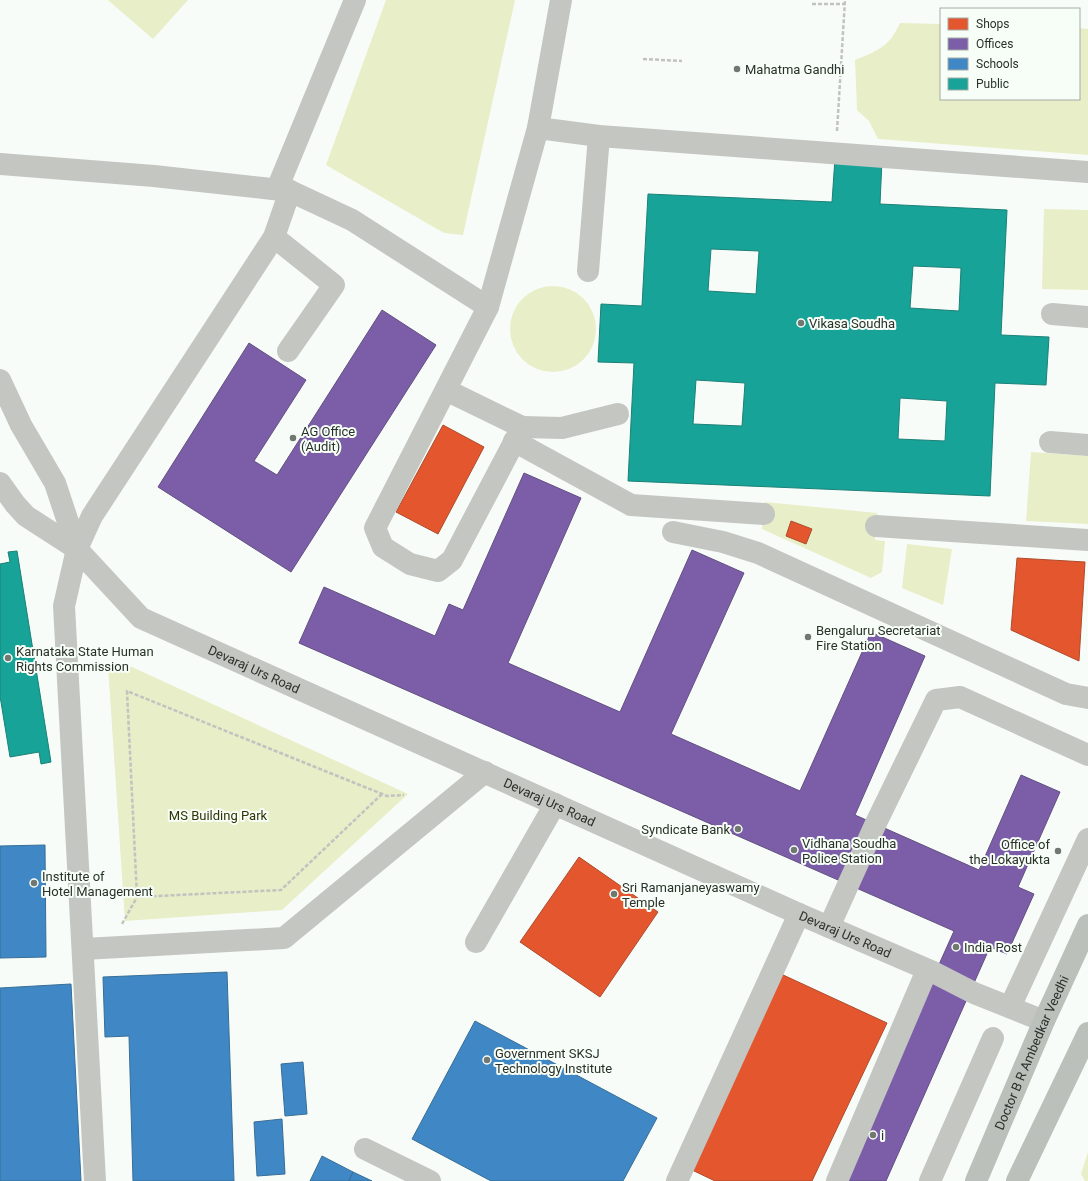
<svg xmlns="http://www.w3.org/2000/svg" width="1088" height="1181" viewBox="0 0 1088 1181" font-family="Roboto,sans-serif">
<rect width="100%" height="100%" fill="#f8fcf8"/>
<!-- green -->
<g fill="#e8eec7">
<path d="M108 0H188L153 39Z"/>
<path d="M386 0H515L463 235 444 233 326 165Z"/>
<path d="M900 23 941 24V99H1079V28L1088 29V155L878 139 869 121 857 110 855 60C879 50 889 47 900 23Z"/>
<path d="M1044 209 1088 210V290L1042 289Z"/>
<circle cx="553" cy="329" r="43"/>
<path d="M1031 452 1088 456V524L1026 521Z"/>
<path d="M765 502 877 513 875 540 885 541 882 572 871 578 762 529Z"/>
<path d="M907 544 952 549 943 605 902 588Z"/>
<path d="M108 666 132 667 408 794 282 910 125 921Z"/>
<path d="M1088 1152V1181H1085L1081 1174Z"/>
</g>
<!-- shops -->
<g fill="#e4572e" stroke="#ac4c2d">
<path d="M443 425 484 447 438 534 396 512Z"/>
<path d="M791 521 812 529 806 544 786 536Z"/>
<path d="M1017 558 1085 562 1079 661 1011 630Z"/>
<path d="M579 857 658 912 600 997 520 942Z"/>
<path d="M781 974 887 1023 812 1181H715L690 1169Z"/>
</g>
<!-- offices -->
<g fill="#7b5ea7" stroke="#625082">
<path d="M382 310 436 345 291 572 158 487 249 343 306 380 254 461 277 475Z"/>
<path d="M524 473 581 498 508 663 620 712 692 550 744 573 671 734 800 791 871 632 925 656 855 815 979 870 1021 775 1060 792 1018 887 1034 894 1007 954 990 947 886 1181H842L954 931 299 643 324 587 435 636 449 604 463 610Z"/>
</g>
<!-- schools -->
<g fill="#3f88c5" stroke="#386e96">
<path d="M45 845 46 957 0 958V846Z"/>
<path d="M227 972 234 1181H133L129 1036 105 1037 103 977Z"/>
<path d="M71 984 81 1181H0V988Z"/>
<path d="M475 1021 657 1118 623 1181H491L412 1139Z"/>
<path d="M303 1062 307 1114 285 1116 281 1064Z"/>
<path d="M282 1119 285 1174 257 1176 254 1122Z"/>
<path d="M322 1156 353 1172 349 1181H310Z"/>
<path d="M353 1172 372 1181H349Z"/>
</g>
<!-- public -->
<g fill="#17a398" stroke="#1c8177" fill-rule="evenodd">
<path d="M835 158 882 160 880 204 1007 210 1001 335 1049 337 1046 385 995 383 990 496 628 481 634 363 598 362 601 304 642 306 648 194 832 202ZM711 249 759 251 756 294 708 291ZM913 266 961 268 959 311 910 308ZM696 380 745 383 742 426 693 424ZM900 398 947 401 945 441 898 439Z"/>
<path d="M17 551 51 762 41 764 39 752 10 757 0 696V564L10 562 8 552Z"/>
</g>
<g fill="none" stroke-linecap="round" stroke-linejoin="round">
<!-- path -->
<g stroke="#c1c3c0" stroke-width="2.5" stroke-dasharray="4 2" stroke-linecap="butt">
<path d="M812 4H844"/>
<path d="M643 59 682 61"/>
<path d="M837 131 845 0"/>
<path d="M382 794 281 890 137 897 127 691 382 794 387 796 404 795"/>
<path d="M122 924 137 897"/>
</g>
<!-- minor -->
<g stroke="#c4c6c2" stroke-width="22">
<path d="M561 0 538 128 599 136 1088 172"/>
<path d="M0 164 154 176 290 191 352 220 488 307"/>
<path d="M277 189 355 0"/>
<path d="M274 237 334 285 288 351"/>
<path d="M588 271 599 136"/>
<path d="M1052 314 1088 317"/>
<path d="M0 380 21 425 55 483 77 549"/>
<path d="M446 390 522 427 452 560 438 571 410 564 383 547 375 528 488 307 538 128"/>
<path d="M522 427 562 428 618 414"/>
<path d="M514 441 631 505 764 514"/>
<path d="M1050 442 1088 445"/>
<path id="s1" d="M0 483 15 504 26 516 77 549 141 618 799 914 931 971 974 993 1044 1021"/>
<path d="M876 526 1088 540"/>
<path d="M673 532 723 542 758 553 1066 694 1088 698"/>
<path d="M829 927 876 823 936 700 960 697 1088 755"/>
<path d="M476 942 555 804"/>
<path d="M84 949 284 938 485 772"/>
<path d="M1010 1007 1088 839"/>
<path d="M365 1149 430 1181"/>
<path d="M95 1181 64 606 77 549 92 516 274 237 290 191"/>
<path d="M677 1181 799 914"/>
<path d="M837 1181 927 970"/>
<path d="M930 1181 993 1038"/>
</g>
<!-- major -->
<g stroke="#bcc0bb" stroke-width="22">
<path id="s2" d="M976 1181 1044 1021 1088 925"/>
<path d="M1017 1181 1088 1033"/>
</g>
</g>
<!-- markers -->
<g fill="#717872" stroke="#f6fef7" stroke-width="1.5">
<circle cx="737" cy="69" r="4"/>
<circle cx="801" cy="323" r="4"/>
<circle cx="293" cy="438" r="4"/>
<circle cx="808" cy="637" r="4"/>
<circle cx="8" cy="658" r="4"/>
<circle cx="738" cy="829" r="4"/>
<circle cx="794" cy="850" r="4"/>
<circle cx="1058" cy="851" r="4"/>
<circle cx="34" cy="883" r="4"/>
<circle cx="614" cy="894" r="4"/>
<circle cx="956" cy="947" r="4"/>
<circle cx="487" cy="1060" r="4"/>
<circle cx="873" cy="1135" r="4"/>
</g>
<g text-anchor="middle" stroke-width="4" stroke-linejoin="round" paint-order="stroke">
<!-- poi labels -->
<g font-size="13" fill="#29312a" stroke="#f6fef7" text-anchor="start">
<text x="745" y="74">Mahatma Gandhi</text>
<text x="809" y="328">Vikasa Soudha</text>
<text x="301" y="436">AG Office<tspan x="301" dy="15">(Audit)</tspan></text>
<text x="816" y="635">Bengaluru Secretariat<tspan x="816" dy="15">Fire Station</tspan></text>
<text x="16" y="656">Karnataka State Human<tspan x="16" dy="15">Rights Commission</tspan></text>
<text x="730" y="834" text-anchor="end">Syndicate Bank</text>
<text x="802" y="848">Vidhana Soudha<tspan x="802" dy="15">Police Station</tspan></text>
<text x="1050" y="849" text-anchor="end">Office of<tspan x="1050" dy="15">the Lokayukta</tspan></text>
<text x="42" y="881">Institute of<tspan x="42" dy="15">Hotel Management</tspan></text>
<text x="622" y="892">Sri Ramanjaneyaswamy<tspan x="622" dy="15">Temple</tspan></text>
<text x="964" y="952">India Post</text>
<text x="495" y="1058">Government SKSJ<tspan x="495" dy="15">Technology Institute</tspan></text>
<text x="881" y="1140">i</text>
</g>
<!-- street labels -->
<g font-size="13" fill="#29312a" stroke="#f6fef7">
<text dy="5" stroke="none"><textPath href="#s1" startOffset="321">Devaraj Urs Road</textPath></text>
<text dy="5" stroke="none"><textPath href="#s1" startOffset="645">Devaraj Urs Road</textPath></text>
<text dy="5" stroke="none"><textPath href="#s1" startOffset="969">Devaraj Urs Road</textPath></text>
<text dy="5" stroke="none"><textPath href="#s2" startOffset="140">Doctor B R Ambedkar Veedhi</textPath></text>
</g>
<!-- park labels -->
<g font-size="13" fill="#303306" stroke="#f6fef7">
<text x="218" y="820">MS Building Park</text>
</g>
</g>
<!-- legend -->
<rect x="940" y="8" width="140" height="92" fill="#f6fef7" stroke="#a4aca5"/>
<rect x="948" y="18" width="20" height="12" fill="#e4572e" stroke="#a4aca5"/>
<text x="976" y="28" font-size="12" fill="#29312a">Shops</text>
<rect x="948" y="38" width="20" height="12" fill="#7b5ea7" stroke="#a4aca5"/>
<text x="976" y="48" font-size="12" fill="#29312a">Offices</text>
<rect x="948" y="58" width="20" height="12" fill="#3f88c5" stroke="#a4aca5"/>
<text x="976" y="68" font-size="12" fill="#29312a">Schools</text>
<rect x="948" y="78" width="20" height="12" fill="#17a398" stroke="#a4aca5"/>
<text x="976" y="88" font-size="12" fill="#29312a">Public</text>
</svg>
